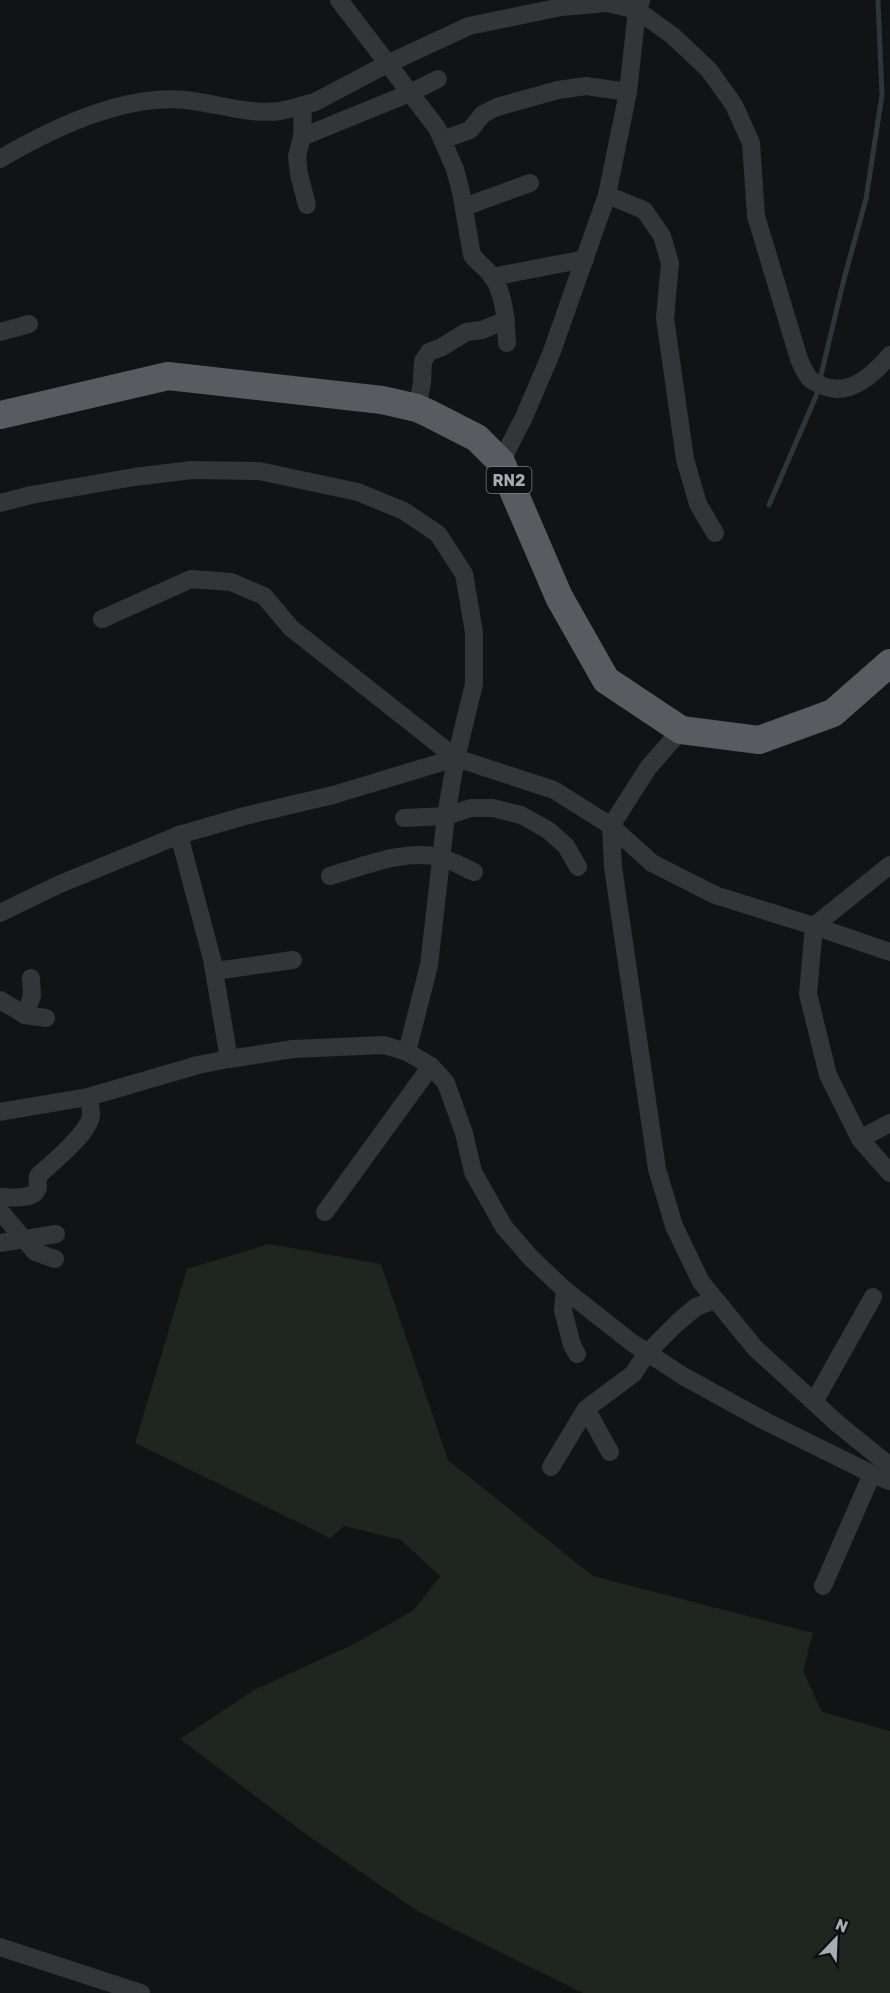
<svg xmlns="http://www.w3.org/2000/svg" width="890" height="1993" viewBox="0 0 890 1993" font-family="Rubik,sans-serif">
<rect width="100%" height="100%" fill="#121314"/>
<!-- green -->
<path fill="#1f261f" d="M269 1244 381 1264 448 1460 593 1576 813 1633 803 1671 822 1712 890 1731V1993H583L419 1912 307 1835 180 1739 254 1690 354 1644 414 1610 440 1576 401 1540 344 1526 330 1538 135 1443 187 1269Z"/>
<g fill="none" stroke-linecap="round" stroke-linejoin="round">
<!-- stream -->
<path stroke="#2d373b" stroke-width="5" d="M769 505 816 396 844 279 866 199 882 95 878 0"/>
<!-- minor -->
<g stroke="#343538" stroke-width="18">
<path d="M339 0 437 128 455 169 461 192 472 255C478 263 486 268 492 276 505 295 506 322 507 343"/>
<path d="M303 105 302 137 297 156 299 174 307 205"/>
<path d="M302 137 410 93 438 79"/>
<path d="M442 140 470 130 483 114 497 107 558 90 586 86 628 92"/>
<path d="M0 159C51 129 124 94 185 100 216 103 248 115 280 111 292 109 304 105 315 102L387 64 469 26 561 7 607 3 637 10 673 36 709 70 734 105 751 143 756 216 799 359C802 365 805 374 810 379 813 382 819 384 823 386 850 397 874 374 890 355"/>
<path d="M607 195 644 210 662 236 670 263 665 318 685 459 698 504 715 533"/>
<path d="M464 207 530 183"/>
<path d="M492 277 585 259"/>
<path d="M0 332 29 324"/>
<path d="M417 408 422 383 423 361 429 352 442 347 466 332 482 330 506 320"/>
<path d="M501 462 524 417 551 354 607 195 628 92 637 10 641 1"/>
<path d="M0 503 31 495 134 477 192 470 259 471 358 492 404 511 438 534 464 574 474 632V684L456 758 446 816 429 965 407 1052"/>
<path d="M102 619 191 579 231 582 264 596 291 628 456 758 554 790 611 826 652 863 715 895 814 926 890 952"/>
<path d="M681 730 648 768 611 826 613 867 657 1169 674 1226 701 1282 755 1348 838 1424 890 1466"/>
<path d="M404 818 446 816 471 808H493L521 815 548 830 566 846 578 867"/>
<path d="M179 835 212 959 229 1059"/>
<path d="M890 865 814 926 808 994 828 1075 860 1139 890 1173"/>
<path d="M330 876C364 866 404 849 439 857 451 860 463 867 474 872"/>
<path d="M0 913 60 884 179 835 245 816 333 795 456 758"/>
<path d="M215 971 293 960"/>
<path d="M0 1000 25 1015 46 1018"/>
<path d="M25 1015 32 996 31 978"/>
<path d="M0 1112 88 1097 198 1065 229 1059 293 1049 384 1045 407 1052 431 1066 446 1083 464 1133 473 1172 504 1227 531 1258 565 1290 631 1342 683 1376 765 1421 872 1474 890 1481"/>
<path d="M860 1139 890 1123"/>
<path d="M0 1197C11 1197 35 1201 38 1187 38 1183 37 1179 38 1176 52 1163 88 1134 91 1116 92 1110 89 1103 88 1097"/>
<path d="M0 1211 35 1252 55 1259"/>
<path d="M325 1212 431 1066"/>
<path d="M0 1243 56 1234"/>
<path d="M565 1290 563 1310 572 1345 577 1354"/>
<path d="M814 1402 873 1297"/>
<path d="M586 1409 610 1452"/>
<path d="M551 1467 586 1409 633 1374 647 1353 677 1323 696 1307 714 1300"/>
<path d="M823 1586 872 1474"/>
<path d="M0 1947 141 1993"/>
</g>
<!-- trunk -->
<path stroke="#585c60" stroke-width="28" d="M0 415 168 376 382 400 417 408 428 413 477 438 501 462 559 597 606 680 681 730 759 740 833 713 890 663"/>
</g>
<g text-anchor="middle" stroke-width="4.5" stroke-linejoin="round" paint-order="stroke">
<!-- shield labels -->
<rect fill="#0d0e0f" stroke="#777d82" stroke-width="1.5" x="486.5" y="467" width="45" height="26" rx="4.5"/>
<g font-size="16" font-weight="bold" fill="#a5acb3">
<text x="509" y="486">RN2</text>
</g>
</g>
<!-- north arrow -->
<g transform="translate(836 1939) rotate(23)" stroke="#0d0e0f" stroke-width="4.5" paint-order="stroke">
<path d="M0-4.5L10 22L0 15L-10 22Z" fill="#a5acb3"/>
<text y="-9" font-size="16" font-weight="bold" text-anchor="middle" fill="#a5acb3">N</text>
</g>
</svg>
